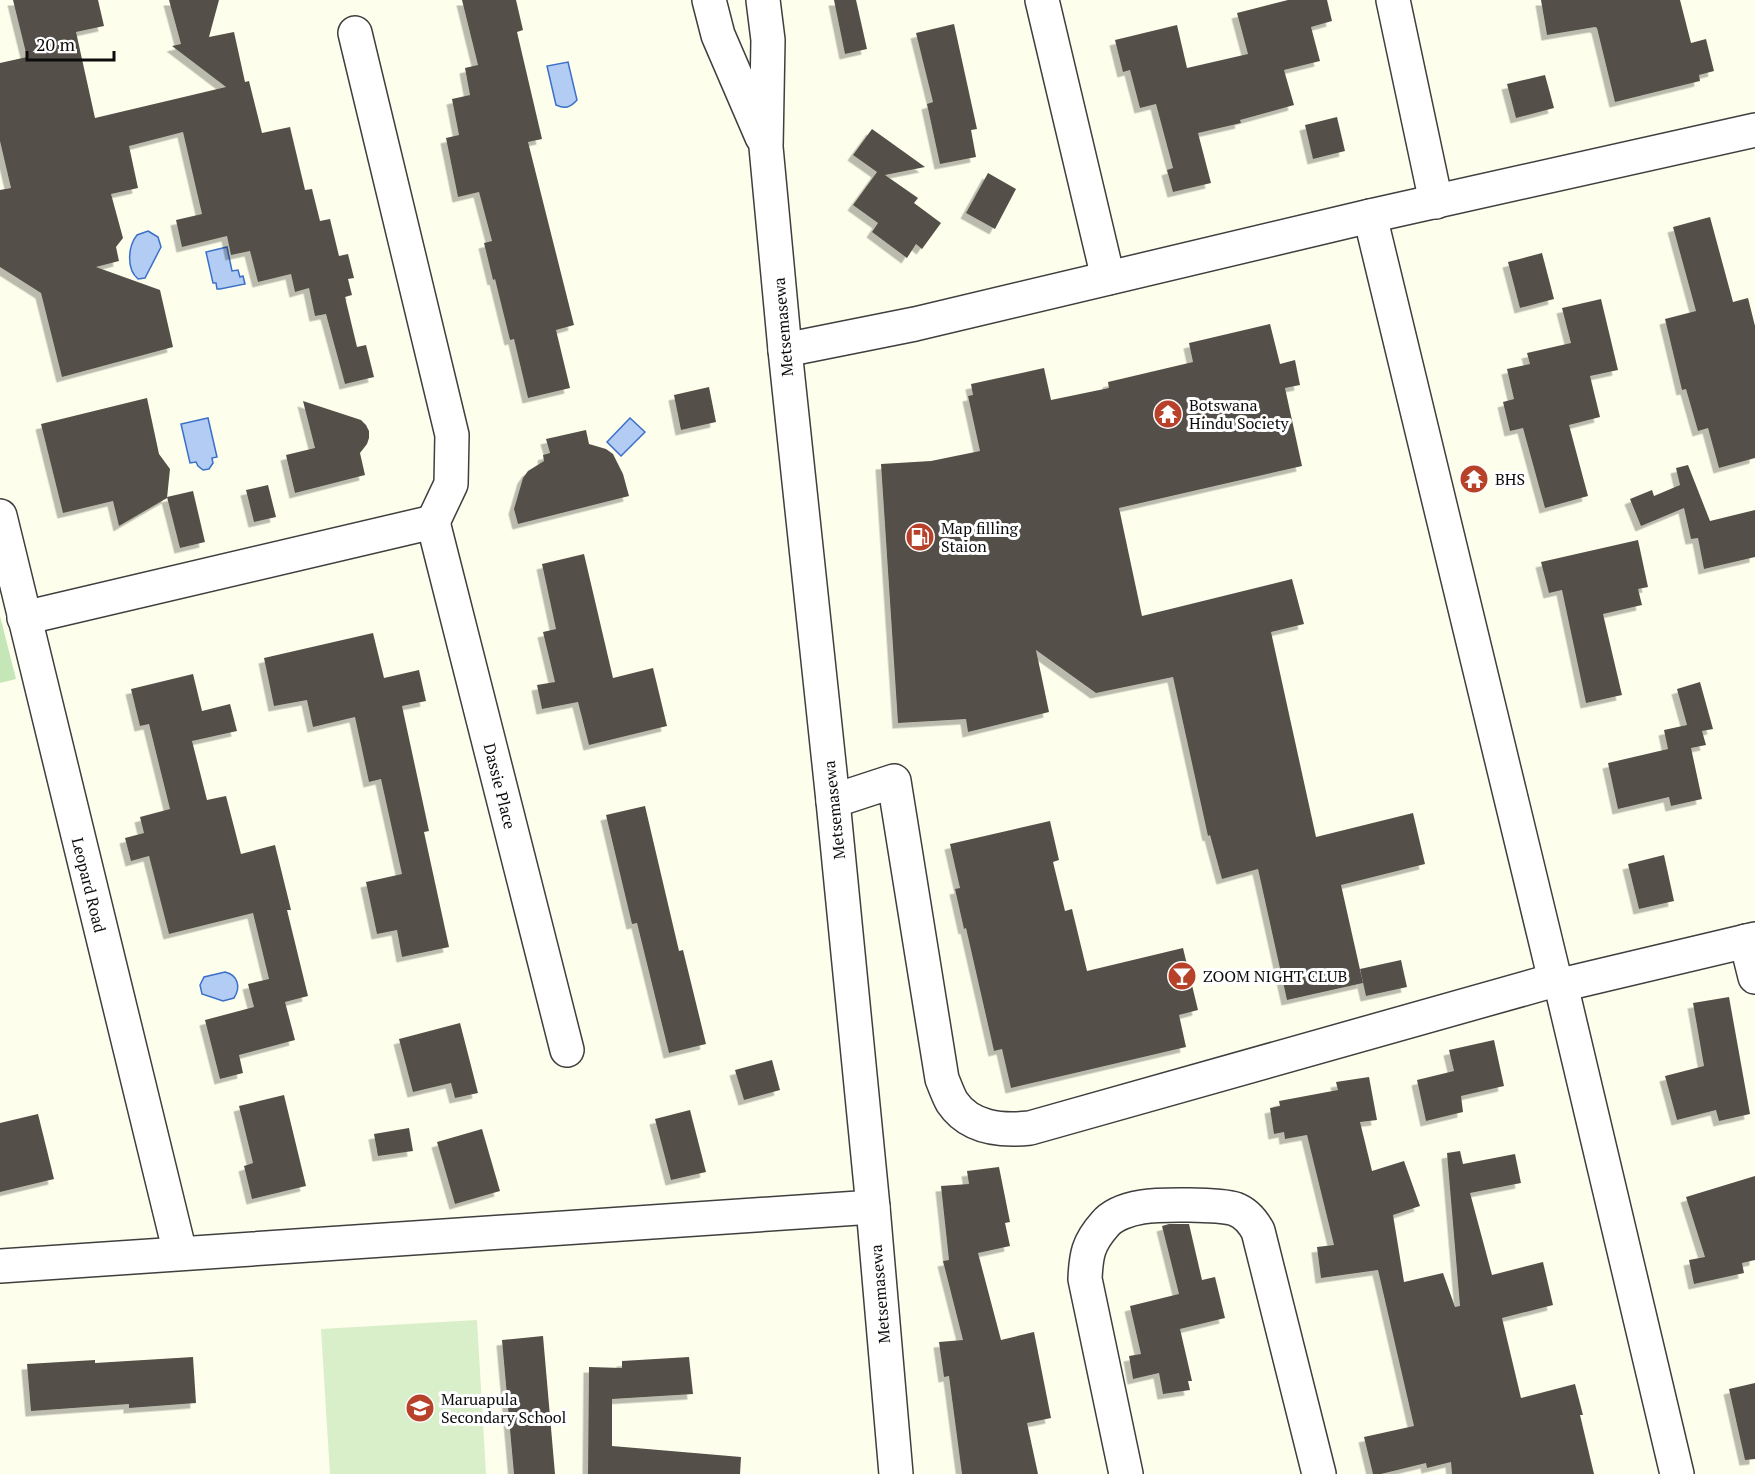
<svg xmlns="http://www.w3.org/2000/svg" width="1755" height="1474" viewBox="0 0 1755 1474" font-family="'PT Serif',serif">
<defs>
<filter id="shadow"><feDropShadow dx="-5.5" dy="5.5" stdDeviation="0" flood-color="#0004"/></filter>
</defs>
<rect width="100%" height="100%" fill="#fefeec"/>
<!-- green -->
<path fill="#c5e7b7" d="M0 616 16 679 0 683Z"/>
<!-- pitch -->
<path fill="#d9efc9" d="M477 1320 486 1474H330L321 1329Z"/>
<!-- water -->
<g fill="#b2ccf4" stroke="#3b70c9" stroke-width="1.5">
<path d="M568 62 577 100C570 108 565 109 556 105L547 66Z"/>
<path d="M148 231 158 237 161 247 145 278 138 279C126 269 128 246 137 235Z"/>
<path d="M227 247 232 271 238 270 240 277 243 276 245 284 220 289H217L216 283H213L206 252Z"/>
<path d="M208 418 217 457 212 458 213 463 209 469 203 470 198 466 196 462 190 463 181 424Z"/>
<path d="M630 418 645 432 621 456 607 442Z"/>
<path d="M225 972C238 975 241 987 234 998L223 1001 202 994 200 985 204 977Z"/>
</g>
<!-- building -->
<g fill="#545049" filter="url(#shadow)">
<path d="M13 0H98L104 26 76 32 95 118 226 87 172 46 181 44 169 0H219L209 37 234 32 245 82 249 81 262 133 290 127 305 190 312 189 320 221 330 219 339 256 348 254 354 278 348 279 352 295 345 297 357 347 366 345 374 377 345 384 326 314 315 316 309 288 295 292 291 274 258 282 250 251 231 255 227 236 182 247 176 220 202 214 183 132 129 146 138 188 111 194 123 238 116 247 119 261 96 267 160 290 173 347 62 377 41 293 0 267V190L11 188 0 141V63L27 57Z"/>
<path d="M462 0H516L523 30 517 32 542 139 528 142 574 325 556 330 570 388 528 398 514 339 510 340 495 279 493 280 484 243 492 241 479 192 458 197 446 138 459 135 452 99 470 95 465 68 478 65Z"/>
<path d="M834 0H856L867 49 845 54Z"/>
<path d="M1288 0H1327L1332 21 1311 27 1320 61 1284 70 1294 105 1240 120 1241 123 1198 133 1211 183 1173 192 1167 170 1173 168 1156 104 1140 108 1130 70 1123 72 1115 40 1177 25 1187 68 1248 54 1237 13Z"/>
<path d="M1541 0H1680L1691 43 1706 39 1714 71 1699 75 1700 81 1615 102 1597 28 1595 27 1547 35Z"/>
<path d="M954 24 977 129 971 130 976 157 940 164 927 104 933 102 916 33Z"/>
<path d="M1545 75 1554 108 1516 118 1507 84Z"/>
<path d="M1337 117 1345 151 1313 159 1305 125Z"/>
<path d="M872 129 925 167 885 175 918 198 914 203 941 223 922 249 916 244 907 258 872 232 878 223 853 205 877 172 853 155Z"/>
<path d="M988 173 1016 189 995 229 966 213Z"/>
<path d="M1710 217 1733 302 1748 298 1755 326V458L1719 468 1708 428 1698 431 1686 389 1682 390 1665 319 1696 311 1673 227Z"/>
<path d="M1542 253 1554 299 1520 308 1508 262Z"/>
<path d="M1601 299 1618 370 1590 376 1600 417 1569 425 1588 496 1545 508 1523 428 1510 431 1503 402 1514 399 1507 369 1530 364 1527 353 1571 343 1562 308Z"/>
<path d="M1270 324 1280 364 1295 360 1300 385 1285 388 1302 466 1119 508 1142 616 1292 579 1304 624 1271 632 1316 837 1413 813 1425 864 1341 885 1363 983 1287 1000 1258 869 1222 879 1210 835 1208 836 1173 677 1096 693 1036 650 1049 712 968 732 966 719 898 723 881 464 931 461 980 451 968 396 973 395 971 384 1044 368 1051 400 1109 388 1108 382 1193 362 1189 343Z"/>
<path d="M709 387 716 422 681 430 674 395Z"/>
<path d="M147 398 159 454 170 469 167 498 119 526 113 501 63 513 41 424Z"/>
<path d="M303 401 361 420 366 425 369 431V438L367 444 360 453 365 475 295 493 286 455 315 448Z"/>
<path d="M586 430 589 444 606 449 613 454 623 474 629 496 518 524 514 509 523 478 528 471 544 461 543 455 550 453 546 439Z"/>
<path d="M1688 465 1710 521 1755 510V557L1704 569 1698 538 1691 539 1684 508 1641 526 1630 499 1652 490 1654 496 1680 485 1676 468Z"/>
<path d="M268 485 276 517 254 522 246 490Z"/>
<path d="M193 491 205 542 180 548 167 497Z"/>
<path d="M1638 540 1648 587 1638 589 1642 605 1603 614 1622 695 1586 703 1562 590 1549 593 1541 562Z"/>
<path d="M584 554 613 678 653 668 667 726 589 745 578 702 542 709 537 685 555 682 543 632 556 629 542 564Z"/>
<path d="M373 633 384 678 419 670 426 701 402 706 429 831 424 832 449 947 402 957 397 930 377 934 366 882 402 874 381 779 369 782 355 717 313 727 307 700 274 706 264 658Z"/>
<path d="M193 674 202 711 230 704 237 731 192 741 207 800 226 796 241 854 275 845 291 910H287L308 996 285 1002 295 1040 239 1055 243 1073 220 1079 205 1020 254 1007 248 984 269 979 253 913 169 934 149 856 131 861 125 838 144 833 140 817 170 809 149 724 140 726 131 689Z"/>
<path d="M1700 682 1713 729 1702 731 1706 745 1691 748 1702 799 1671 806 1669 797 1618 809 1608 763 1668 749 1664 730 1687 725 1677 689Z"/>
<path d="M645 806 679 951 683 950 706 1044 669 1053 637 923 632 924 606 815Z"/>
<path d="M1050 821 1059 860 1053 862 1065 911 1072 909 1087 971 1183 948 1198 1010 1179 1015 1186 1047 1011 1088 1002 1049 994 1051 966 928 964 929 955 889 960 888 950 844Z"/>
<path d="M1664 855 1674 901 1639 909 1628 864Z"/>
<path d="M1401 960 1407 987 1366 996 1360 969Z"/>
<path d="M1729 997 1750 1114 1719 1121 1716 1110 1677 1120 1665 1076 1704 1066 1693 1003Z"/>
<path d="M460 1023 478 1093 455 1098 451 1083 413 1092 399 1039Z"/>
<path d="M1494 1040 1504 1086 1461 1096 1463 1112 1426 1121 1417 1080 1454 1071 1449 1050Z"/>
<path d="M772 1060 780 1090 744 1100 735 1070Z"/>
<path d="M1369 1077 1377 1120 1360 1122 1372 1171 1404 1161 1420 1206 1393 1215 1404 1282 1443 1273 1455 1307 1460 1306 1447 1153 1460 1151 1463 1164 1515 1154 1521 1183 1470 1193 1492 1275 1543 1262 1553 1305 1502 1318 1521 1398 1575 1384 1583 1415H1580L1594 1474H1452L1451 1462 1427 1468 1426 1463 1381 1474H1373L1364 1437 1414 1426 1378 1270 1321 1278 1317 1247 1334 1245 1307 1135 1285 1139 1284 1132 1274 1134 1270 1108 1280 1106 1279 1101 1338 1090 1336 1082Z"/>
<path d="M284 1095 306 1186 252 1199 244 1166 253 1163 239 1106Z"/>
<path d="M690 1110 706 1172 671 1180 655 1119Z"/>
<path d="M38 1114 54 1179 0 1192V1123Z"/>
<path d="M409 1128 413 1151 378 1156 374 1134Z"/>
<path d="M482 1129 500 1191 455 1204 437 1142Z"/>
<path d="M999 1167 1010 1222 1005 1223 1010 1246 978 1253 1001 1340 1034 1332 1051 1418 1027 1423 1038 1474H962L949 1376 944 1377 939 1342 963 1340 943 1261 949 1260 941 1186 969 1184 967 1171Z"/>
<path d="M1755 1176V1260L1742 1263 1744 1273 1694 1284 1689 1260 1705 1257 1686 1197Z"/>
<path d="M1169 1224H1189L1202 1280 1215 1277 1225 1318 1180 1329 1192 1381H1188L1190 1390 1163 1394 1159 1373 1133 1379 1129 1356 1141 1354 1130 1306 1179 1294 1162 1226Z"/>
<path d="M543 1336 555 1474H514L502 1340Z"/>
<path d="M193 1357 196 1403 129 1408V1404L31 1411 27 1364 95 1360V1363Z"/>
<path d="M689 1357 693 1394 612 1399V1446L741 1457 740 1474H588L589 1367 622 1368V1361Z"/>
<path d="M1755 1383V1459L1745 1460 1729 1389Z"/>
</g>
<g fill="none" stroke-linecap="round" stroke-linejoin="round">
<!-- minor casing -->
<g stroke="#3f3f3f" stroke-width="36">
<g id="minor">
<path d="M709 0 718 35 762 137"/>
<path d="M763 0 768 40 766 147 785 350 833 801 873 1207 896 1474"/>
<path d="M1042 0 1108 278"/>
<path d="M1393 0 1436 202"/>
<path d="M355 33 452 435 451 484 433 522"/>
<path d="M1370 216 1555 980 1561 985 1677 1474"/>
<path d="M785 350 915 324 1370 216 1755 130"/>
<path d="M0 516 180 1253"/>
<path d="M433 522 567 1050"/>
<path d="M24 618 433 522"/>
<path d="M833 801 894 781 942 1079C945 1086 948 1095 952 1102 970 1129 1002 1131 1030 1128L1555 980"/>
<path d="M1746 941 1755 977"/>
<path d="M1561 985 1755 939"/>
<path d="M0 1266 873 1207"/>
<path d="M1126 1474 1085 1279C1086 1255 1088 1243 1105 1224 1113 1214 1130 1209 1142 1207 1159 1204 1220 1204 1235 1209 1246 1213 1253 1222 1258 1231L1319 1474"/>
</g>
</g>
<!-- minor -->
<use href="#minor" stroke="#fff" stroke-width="33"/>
</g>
<!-- icons -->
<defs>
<g id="temple-disc" transform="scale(1.5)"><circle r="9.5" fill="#b84229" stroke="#fff"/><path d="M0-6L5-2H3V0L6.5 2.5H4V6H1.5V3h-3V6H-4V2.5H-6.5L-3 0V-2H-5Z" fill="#fff"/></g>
<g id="fuel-disc" transform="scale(1.5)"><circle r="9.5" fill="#b84229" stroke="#fff"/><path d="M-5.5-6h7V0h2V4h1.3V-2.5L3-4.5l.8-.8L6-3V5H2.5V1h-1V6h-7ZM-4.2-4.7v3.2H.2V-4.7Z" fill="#fff"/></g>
<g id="bar-disc" transform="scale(1.5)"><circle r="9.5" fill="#b84229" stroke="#fff"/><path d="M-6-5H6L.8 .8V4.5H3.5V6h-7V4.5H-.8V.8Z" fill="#fff"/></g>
<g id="school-disc" transform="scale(1.5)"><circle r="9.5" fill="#b84229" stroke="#fff"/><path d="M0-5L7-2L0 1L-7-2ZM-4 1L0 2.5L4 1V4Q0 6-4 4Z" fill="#fff"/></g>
</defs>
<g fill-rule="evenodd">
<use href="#temple-disc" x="1168" y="414"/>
<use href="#temple-disc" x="1474" y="479"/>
<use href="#fuel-disc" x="920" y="537"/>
<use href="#bar-disc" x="1182" y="976"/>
<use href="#school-disc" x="420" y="1408"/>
</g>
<g text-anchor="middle" stroke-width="6" stroke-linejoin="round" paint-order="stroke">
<!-- street labels -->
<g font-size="16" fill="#0c0c0c" stroke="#fff">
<text transform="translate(783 327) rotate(-95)" y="6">Metsemasewa</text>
<text transform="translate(500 786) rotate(76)" y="6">Dassie Place</text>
<text transform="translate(834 810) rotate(-96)" y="6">Metsemasewa</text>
<text transform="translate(89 885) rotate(76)" y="6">Leopard Road</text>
<text transform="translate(880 1294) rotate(-95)" y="6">Metsemasewa</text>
</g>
<!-- poi labels -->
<g font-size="16" fill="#0c0c0c" stroke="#fff" text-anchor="start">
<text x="1189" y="411">Botswana<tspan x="1189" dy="18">Hindu Society</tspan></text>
<text x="1495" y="485">BHS</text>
<text x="941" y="534">Map filling<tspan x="941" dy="18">Staion</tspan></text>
<text x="1203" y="982">ZOOM NIGHT CLUB</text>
<text x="441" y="1405">Maruapula<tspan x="441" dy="18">Secondary School</tspan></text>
</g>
</g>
<!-- scale -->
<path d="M27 51v9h87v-9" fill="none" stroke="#0c0c0c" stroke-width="3"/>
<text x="36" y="51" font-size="18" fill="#0c0c0c" stroke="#ffffff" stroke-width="4.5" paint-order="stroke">20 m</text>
</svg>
